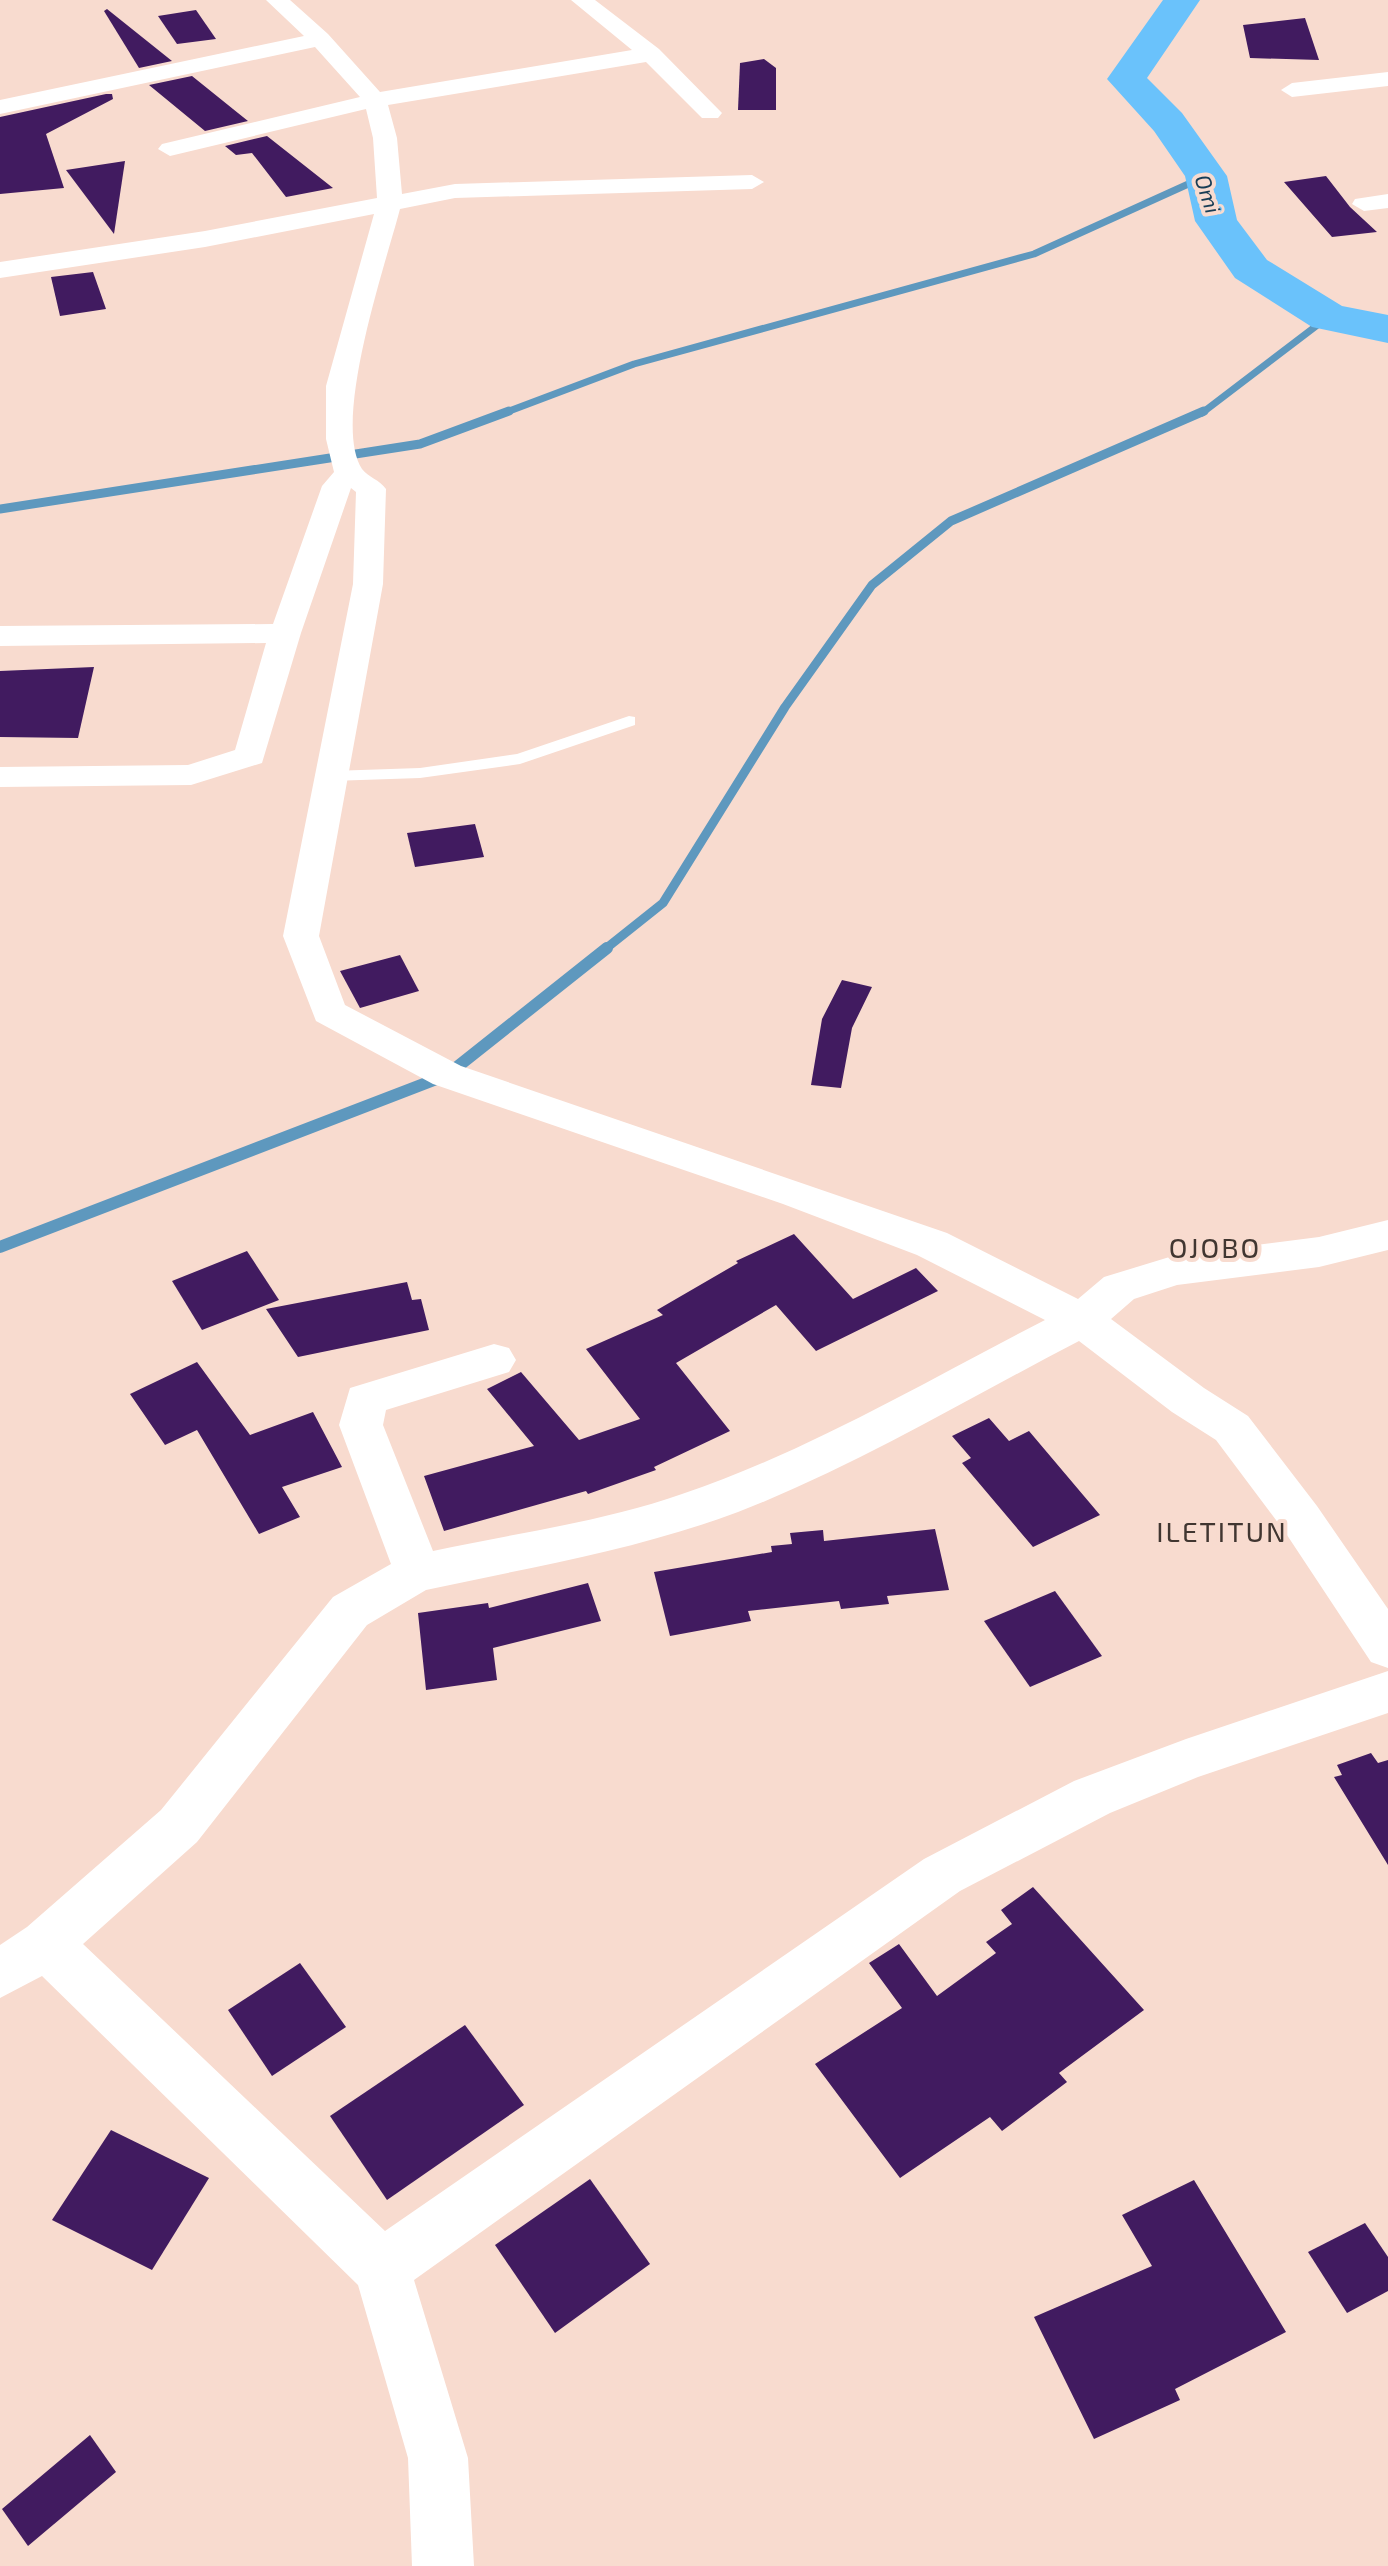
<svg xmlns="http://www.w3.org/2000/svg" width="1388" height="2566" viewBox="0 0 1388 2566" font-family="'Exo 2',sans-serif">
<rect width="100%" height="100%" fill="#f8dbcf"/>
<g fill="none" stroke-linecap="round" stroke-linejoin="round">
<!-- stream-far2 -->
<g stroke="#5e98be" stroke-width="7">
<path d="M504 413 634 364 1034 254 1206 176"/>
<path d="M1202 413 1328 317"/>
</g>
<!-- stream-far1 -->
<g stroke="#5e98be" stroke-width="9">
<path d="M0 509 420 444 509 411"/>
<path d="M604 950 663 903 785 707 872 585 951 521 1204 411"/>
</g>
<!-- stream -->
<path stroke="#5e98be" stroke-width="12" d="M0 1247 447 1075 607 948"/>
<!-- river -->
<path fill="#6ac2fb" fill-rule="evenodd" d="M1163 0H1200L1147 78 1182 113 1227 176 1237 220 1267 260 1342 306 1388 315V343L1312 327 1235 278 1195 221 1185 176 1154 131 1107 79Z"/>
</g>
<!-- building -->
<g fill="#411b60">
<path d="M107 9 172 61 139 68 104 11Z"/>
<path d="M196 10 216 39 177 44 158 16Z"/>
<path d="M1305 18 1319 60 1250 58 1243 25Z"/>
<path d="M764 59 776 68V110H738L740 63Z"/>
<path d="M192 76 233 109 248 121 205 131 149 85Z"/>
<path d="M106 94H112L113 99 46 134 64 188 0 194V117Z"/>
<path d="M267 136 333 188 286 197 252 153 236 155 225 146Z"/>
<path d="M125 161 114 234 66 170Z"/>
<path d="M1326 176 1350 207 1377 232 1332 237 1284 182Z"/>
<path d="M93 272 106 309 60 316 51 277Z"/>
<path d="M94 667 78 738 0 737V671Z"/>
<path d="M475 824 484 857 415 867 407 833Z"/>
<path d="M400 955 419 991 360 1008 340 971Z"/>
<path d="M842 980 872 987 852 1028 841 1088 811 1085 822 1019Z"/>
<path d="M794 1234 853 1299 916 1268 938 1291 816 1351 776 1305 676 1363 730 1431 654 1467 656 1470 588 1494 586 1491 444 1531 424 1476 534 1446 487 1389 521 1372 579 1440 640 1419 586 1349 663 1315 657 1310 738 1263 736 1261Z"/>
<path d="M247 1251 279 1300 202 1330 172 1281Z"/>
<path d="M407 1282 412 1300 421 1299 429 1330 298 1357 266 1309Z"/>
<path d="M197 1362 250 1435 313 1412 342 1467 282 1487 300 1517 259 1534 197 1430 165 1445 130 1394Z"/>
<path d="M989 1418 1009 1441 1029 1431 1100 1515 1033 1547 962 1463 971 1458 952 1436Z"/>
<path d="M935 1529 949 1590 887 1596 889 1604 841 1609 839 1601 748 1611 751 1621 670 1636 654 1572 772 1552 771 1546 792 1544 790 1533 823 1530 824 1541Z"/>
<path d="M588 1583 601 1621 493 1648 497 1680 426 1690 418 1613 488 1603 489 1608Z"/>
<path d="M1055 1591 1102 1656 1030 1687 984 1621Z"/>
<path d="M1371 1753 1378 1763 1388 1760V1865L1334 1777 1342 1775 1337 1765Z"/>
<path d="M1033 1887 1144 2010 1059 2073 1067 2082 1002 2131 990 2117 900 2178 815 2064 902 2008 869 1963 899 1944 937 1996 996 1953 986 1942 1012 1924 1001 1910Z"/>
<path d="M300 1963 346 2027 272 2076 228 2010Z"/>
<path d="M465 2025 524 2105 387 2200 330 2116Z"/>
<path d="M111 2130 209 2178 152 2270 52 2220Z"/>
<path d="M590 2179 650 2264 555 2333 495 2245Z"/>
<path d="M1194 2180 1286 2332 1175 2389 1180 2400 1094 2439 1034 2317 1152 2266 1122 2215Z"/>
<path d="M1365 2223 1388 2257V2291L1347 2313 1308 2252Z"/>
<path d="M90 2435 116 2472 28 2546 2 2509Z"/>
</g>
<g fill="none" stroke-linecap="round" stroke-linejoin="round">
<!-- lane -->
<path fill="#fff" fill-rule="evenodd" d="M629 716 635 717V725L520 764 420 778 331 781 322 776 331 771 420 768 517 754Z"/>
<!-- street -->
<g fill="#fff" fill-rule="evenodd">
<path d="M266 0H290L328 34 380 92 632 50 571 0H595L659 49 722 113 718 118H702L646 62 388 105 397 138 402 194 455 184 752 175 764 182 752 189 455 198 400 209C386 263 331 422 362 469 368 477 380 480 386 489L383 584 319 936 345 1005 461 1066 947 1233 1078 1299 1104 1277 1176 1255 1319 1237 1388 1220V1250L1319 1267 1177 1285 1134 1299 1111 1319 1204 1388 1248 1416 1317 1506 1388 1609V1668L1371 1662 1285 1532 1216 1440 1172 1412 1079 1341C967 1399 857 1466 738 1512 637 1550 531 1567 426 1590L367 1625 197 1842 83 1944 385 2231 924 1859 1074 1781 1186 1739 1388 1671V1713L1198 1777 1110 1813 960 1891 414 2280 468 2458 474 2566H412L408 2458 358 2285 42 1976 0 1998V1945L27 1927 161 1810 333 1597 391 1564 339 1425 350 1388 494 1344 509 1348 516 1360 509 1372 386 1410 383 1425 433 1551C516 1533 602 1522 682 1494 809 1451 926 1381 1045 1320L917 1255 783 1204 433 1084 316 1021 283 936 353 584 356 492 351 488 301 633 262 763 191 785 0 787V767L188 765 235 750 266 643 0 646V626L273 624 322 486 334 472 326 439V386L374 214 205 247 0 278V262L205 231 377 198 373 138 366 109 170 156 158 149 162 144 360 97 315 47 0 114V100L304 36Z"/>
<path d="M1388 72V86L1292 97 1281 90 1292 83Z"/>
<path d="M1388 194V208L1364 211 1352 204 1355 199Z"/>
</g>
</g>
<g text-anchor="middle" stroke-width="8" stroke-linejoin="round" paint-order="stroke">
<!-- far-water labels -->
<g font-size="22" font-style="italic" fill="#183d55" stroke="#f8dbcf">
<text transform="translate(1208 194) rotate(72)" y="8">Omi</text>
</g>
<!-- quarter labels -->
<g font-size="28" letter-spacing="2" fill="#413631" stroke="#f8dbcf">
<text x="1215" y="1258">OJOBO</text>
<text x="1222" y="1542">ILETITUN</text>
</g>
</g>
</svg>
